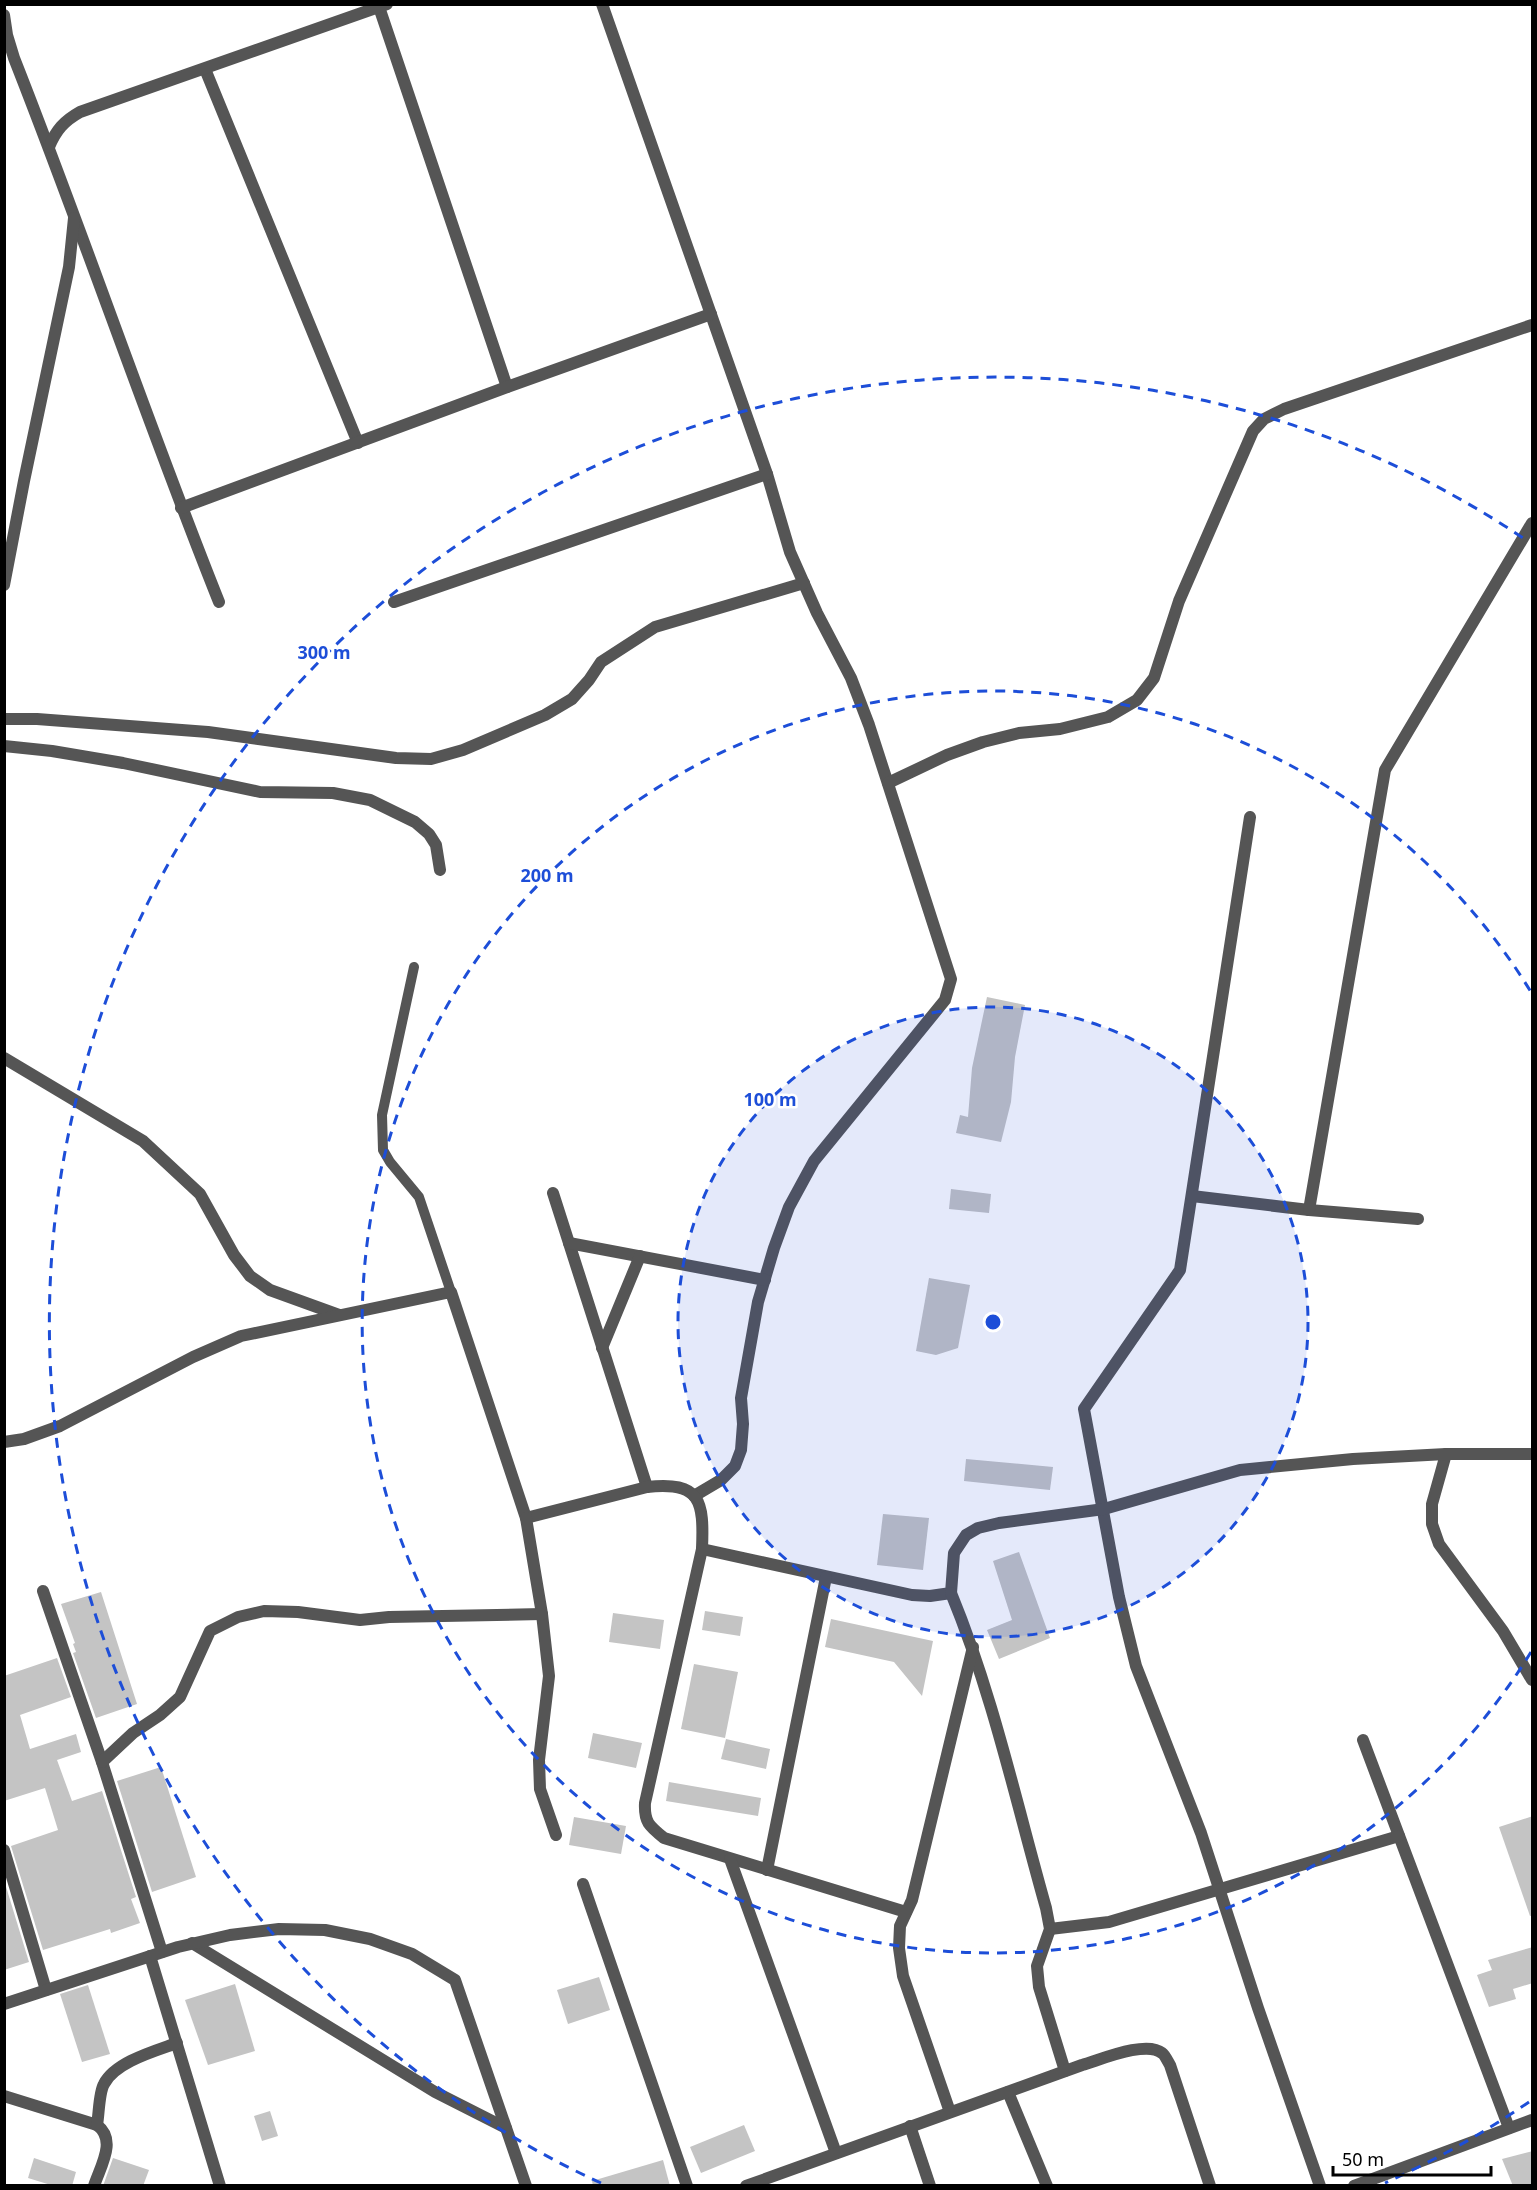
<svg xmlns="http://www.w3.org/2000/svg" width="1537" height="2190" viewBox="0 0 1537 2190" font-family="'Noto Sans',sans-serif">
<rect width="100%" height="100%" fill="#fff"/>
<!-- building -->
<g fill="#c4c4c4">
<path d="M987 997 1025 1005 1015 1057 1011 1102 1001 1142 956 1133 960 1115 968 1117 972 1068Z"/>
<path d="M951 1189 991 1194 989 1213 949 1209Z"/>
<path d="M929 1278 970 1285 958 1348 936 1355 916 1351Z"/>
<path d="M966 1459 1053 1467 1050 1490 964 1481Z"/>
<path d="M883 1514 929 1518 923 1570 877 1565Z"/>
<path d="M1019 1552 1050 1638 999 1659 987 1630 1012 1620 993 1561Z"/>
<path d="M101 1592 137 1704 96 1718 73 1653 76 1652 73 1644 75 1643 61 1604Z"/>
<path d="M705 1611 743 1617 740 1636 702 1630Z"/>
<path d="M613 1613 664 1620 660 1649 609 1642Z"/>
<path d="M831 1619 933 1641 922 1696 894 1662 825 1647Z"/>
<path d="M57 1658 71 1697 20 1715 30 1749 76 1734 81 1752 57 1760 72 1801 102 1791 136 1897 131 1899 140 1923 111 1933 110 1929 43 1950 11 1846 58 1830 45 1788 4 1801V1676Z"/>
<path d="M694 1664 738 1672 725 1738 681 1729Z"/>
<path d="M593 1733 642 1743 636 1768 588 1758Z"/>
<path d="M726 1739 770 1749 766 1769 721 1759Z"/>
<path d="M161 1767 196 1877 152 1892 117 1781Z"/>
<path d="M669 1782 761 1798 758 1816 666 1801Z"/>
<path d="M1533 1816V1915L1530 1916 1499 1827Z"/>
<path d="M574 1817 626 1826 621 1854 569 1845Z"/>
<path d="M4 1880 29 1962 4 1970Z"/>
<path d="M1533 1947V1983L1513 1989 1516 1999 1489 2007 1477 1975 1492 1970 1488 1960Z"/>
<path d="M599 1977 610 2010 568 2024 557 1990Z"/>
<path d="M235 1984 255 2051 208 2065 185 2000Z"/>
<path d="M88 1985 110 2054 82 2062 60 1994Z"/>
<path d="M270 2111 278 2136 262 2141 254 2116Z"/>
<path d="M744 2125 755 2151 701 2173 690 2147Z"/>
<path d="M1533 2151V2186H1513L1502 2159Z"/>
<path d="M34 2158 76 2172 72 2186H54L28 2178Z"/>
<path d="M113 2158 149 2170 143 2186H103Z"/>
<path d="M663 2160 670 2186H593L592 2181Z"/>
</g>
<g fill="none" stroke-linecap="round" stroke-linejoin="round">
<!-- service -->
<path stroke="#555" stroke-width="10" d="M414 967 382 1115 383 1150 390 1162 419 1197 451 1292"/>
<!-- minor -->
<g stroke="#555" stroke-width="12">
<path d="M602 4 767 474 790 552 817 613 851 678 869 725 951 979 945 1000 814 1161 789 1207 774 1248 758 1302 741 1398 743 1424 741 1450 735 1466 721 1480 694 1496"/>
<path d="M379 7 507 387"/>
<path d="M4 15 7 35 14 58C85 238 147 422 219 602"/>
<path d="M205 69 358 443"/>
<path d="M49 147C56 130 64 121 80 112L387 4"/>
<path d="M181 508 507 387 711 314"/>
<path d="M4 585 24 481 69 267 74 218"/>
<path d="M394 602 767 474"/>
<path d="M4 719H37L208 732 396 758 431 759 463 750 545 715 572 699 589 680 601 662 655 627 804 583"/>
<path d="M4 746 52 751 123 763 260 792 333 793 370 800 415 822 429 834 436 845 440 870"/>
<path d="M888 783 947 755 983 742 1019 733 1060 729 1108 717 1137 700 1154 678 1179 601 1253 431 1264 419 1284 409 1532 325"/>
<path d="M1250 817 1180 1270 1084 1409 1119 1597 1136 1666 1201 1833 1258 2008 1320 2186"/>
<path d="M4 1058 143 1141 200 1194 234 1255 250 1276 270 1290 339 1315"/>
<path d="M553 1193 647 1487"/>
<path d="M1192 1196 1309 1210 1418 1219"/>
<path d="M1309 1210 1385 770 1532 523"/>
<path d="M569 1243 765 1280"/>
<path d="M602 1348 640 1256"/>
<path d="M4 1442 24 1439 60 1426 193 1357 241 1336 451 1292 526 1518 647 1487C701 1481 704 1501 702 1549L645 1803C644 1822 649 1826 664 1838L906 1912"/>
<path d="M1446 1454 1432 1504V1524L1439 1544 1503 1631 1532 1680"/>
<path d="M526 1518 542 1614 549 1676 539 1760 540 1789 556 1835"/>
<path d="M702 1549 912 1595 930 1596 951 1593 954 1553 966 1535 978 1528 999 1523 1104 1509 1240 1470 1353 1459 1446 1454H1532"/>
<path d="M43 1591 102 1762 162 1952"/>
<path d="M951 1593C993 1695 1016 1802 1046 1908L1050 1929 1037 1966 1039 1987 1065 2071"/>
<path d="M1363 1740 1509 2128"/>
<path d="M102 1762 133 1733 160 1715 180 1697 210 1631 238 1617 264 1611 298 1612 360 1620 389 1617 542 1614"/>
<path d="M4 1850 46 1990"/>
<path d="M730 1859 836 2153"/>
<path d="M767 1870 826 1577"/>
<path d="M583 1884 687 2186"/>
<path d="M1050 1929 1109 1922 1399 1836"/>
<path d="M192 1943 435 2092 506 2128"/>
<path d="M150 1956 220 2186"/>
<path d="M4 2004 178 1947 230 1935 279 1929 325 1930 370 1939 412 1954 455 1980 526 2186"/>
<path d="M1008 2092 1047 2186"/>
<path d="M4 2096 97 2125C117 2140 101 2165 94 2186"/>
<path d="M950 2112 903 1976 899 1948 900 1926 912 1900 973 1647"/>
<path d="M97 2125C99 2114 99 2092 104 2084 115 2062 155 2051 177 2043"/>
<path d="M910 2126 930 2186"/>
<path d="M746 2186 1082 2065C1100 2060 1146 2040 1162 2053 1165 2055 1168 2062 1170 2065L1210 2186"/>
<path d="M1354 2186 1532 2120"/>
</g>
</g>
<!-- distance rings -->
<circle cx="993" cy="1322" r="315" fill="#1d4ed8" fill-opacity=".12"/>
<g fill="none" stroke="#1d4ed8" stroke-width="3" stroke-dasharray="10 8">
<circle cx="993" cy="1322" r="315"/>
<path d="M1531 1652A631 631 0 1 1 1531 992"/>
<path d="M1529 2102A946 946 0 0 1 1385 2183M601 2183A946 946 0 1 1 1529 542"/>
</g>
<circle cx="993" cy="1322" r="9" fill="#1d4ed8" stroke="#fff" stroke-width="3"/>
<g font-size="18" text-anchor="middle" font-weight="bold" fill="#1d4ed8" stroke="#fff" stroke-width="5" stroke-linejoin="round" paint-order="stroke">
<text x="324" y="659">300 m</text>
<text x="547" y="882">200 m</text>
<text x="770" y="1106">100 m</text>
</g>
<!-- border -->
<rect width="1537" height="2190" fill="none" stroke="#000000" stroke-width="12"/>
<!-- scale -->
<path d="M1333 2166v9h158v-9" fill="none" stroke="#000000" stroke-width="3"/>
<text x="1342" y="2166" font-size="18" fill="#000000" stroke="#ffffff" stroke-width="4.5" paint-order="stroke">50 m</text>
</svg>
